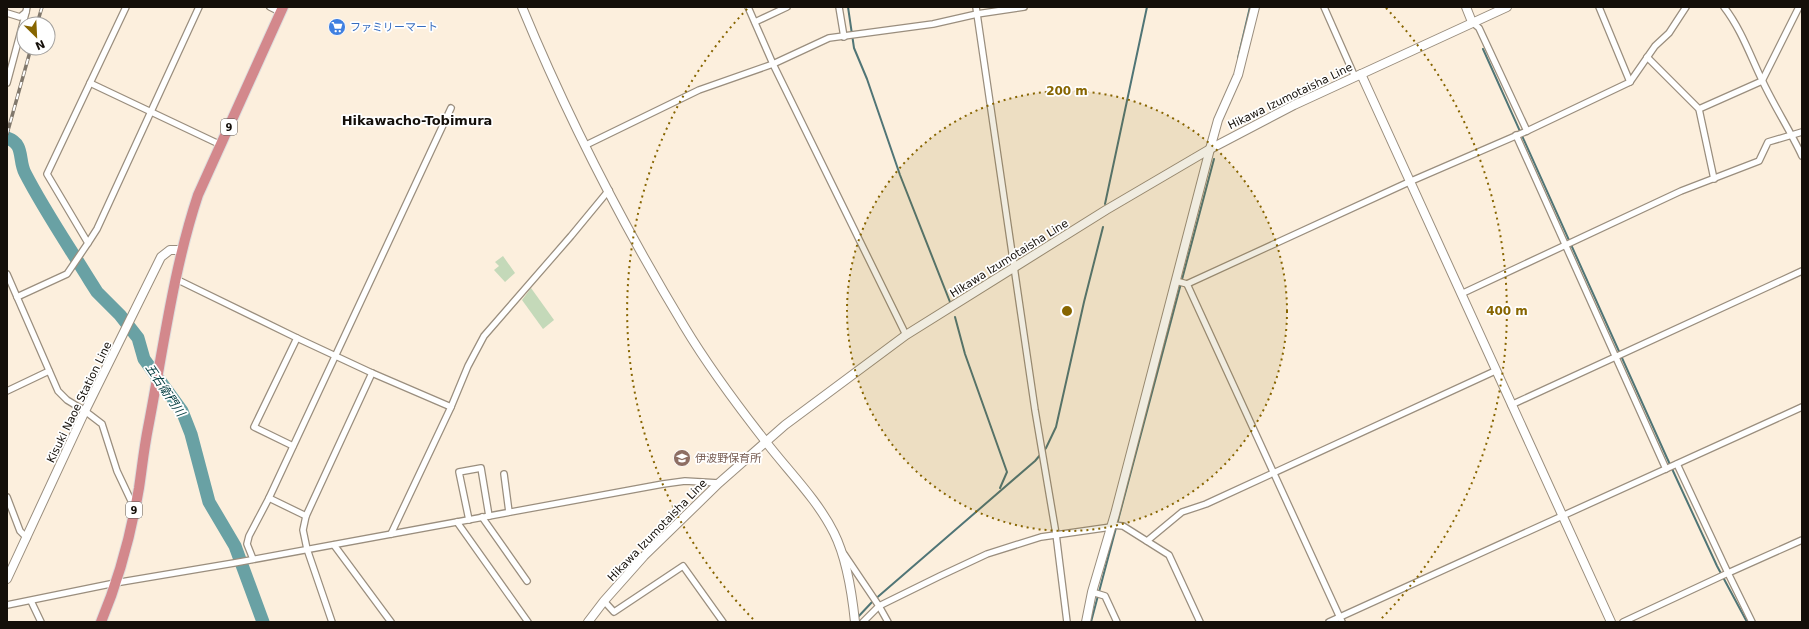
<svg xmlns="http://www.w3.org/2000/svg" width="1809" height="629" viewBox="0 0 1809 629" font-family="'DejaVu Sans','Noto Sans JP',sans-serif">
<rect width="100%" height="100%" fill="#fcefdd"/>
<!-- green -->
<g fill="#c4d9b9">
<path d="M503 256 515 273 505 282 494 270 499 266 495 262Z"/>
<path d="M531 288 554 320 543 329 522 300Z"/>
</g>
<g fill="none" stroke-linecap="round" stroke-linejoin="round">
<!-- stream -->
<g stroke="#507576" stroke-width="2">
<path d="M848 7 854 48 867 79 900 175 950 302"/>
<path d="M1483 49 1667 458 1717 566 1747 622"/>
<path d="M1238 58 1250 7"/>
<path d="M1105 204 1147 7"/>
<path d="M955 317 965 354 1007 472 1000 488"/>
<path d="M857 618 873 601 1035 461 1046 448 1056 427 1084 302 1103 227"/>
<path d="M1091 622 1214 159"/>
</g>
<!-- river -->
<path stroke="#69a1a4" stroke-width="13" d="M7 138C25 144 18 160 25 173 44 210 68 245 90 281L97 292 120 315 138 338 144 359 182 411 191 434 209 502 235 546 263 622"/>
<!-- street casing -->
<g stroke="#9a8e7e" stroke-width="8">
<g id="street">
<path d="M270 7 280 12"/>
<path d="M748 7 773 64 906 335"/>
<path d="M839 7 844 37"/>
<path d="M976 7 1035 410 1056 534 1067 622"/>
<path d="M1324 7 1355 77"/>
<path d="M1599 7 1630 82"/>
<path d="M1724 7C1741 29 1750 55 1762 80 1774 106 1790 130 1802 156"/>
<path d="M7 13 20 17 26 12 27 7"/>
<path d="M755 22 787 7"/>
<path d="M1472 22 1479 28 1527 131"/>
<path d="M1647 57 1699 109 1714 179"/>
<path d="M7 83 26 12"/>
<path d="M90 83 221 145"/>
<path d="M1699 109 1762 81 1799 7"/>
<path d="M1516 135 1666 469"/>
<path d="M586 145 699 90 773 64 829 38 933 24 977 14 1024 7"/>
<path d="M88 243 97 229 199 7"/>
<path d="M7 274 58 391 67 400 85 411 102 424 117 471 134 507"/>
<path d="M176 279 297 338"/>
<path d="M1176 281 1187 284 1409 182 1527 131 1630 82 1655 46 1669 33 1686 7"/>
<path d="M1187 284 1342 622"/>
<path d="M1461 294 1681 191 1759 161 1768 142 1802 132"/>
<path d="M17 297 67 274 88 243 47 174 126 7"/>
<path d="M7 391 49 371"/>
<path d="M1511 405 1802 271"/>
<path d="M293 446 254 427 297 338 372 373 451 407"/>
<path d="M504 474 509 512"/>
<path d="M7 497 20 531 27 538"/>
<path d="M306 516 269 498 451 108"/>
<path d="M482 517 527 581"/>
<path d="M469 520 459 472 481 468 489 516"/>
<path d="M457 522 528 622"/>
<path d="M1112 525 1123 526 1169 555 1200 622"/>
<path d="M391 534 451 407 468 366 484 336 571 236 609 190"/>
<path d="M1147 541 1182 512 1206 504 1495 371"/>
<path d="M334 545 391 622"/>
<path d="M844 554 879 606 888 622"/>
<path d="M253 559 247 544 249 536 269 498"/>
<path d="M1092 592 1105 596 1117 622"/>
<path d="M31 601 41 622"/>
<path d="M604 601 614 612 683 566 723 622"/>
<path d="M7 605 115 583 234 563 663 484 685 481 719 483"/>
<path d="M332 622 307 549 303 530 306 516 372 373"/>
<path d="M863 622 879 606 940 576 987 554 1041 537 1111 527"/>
<path d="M1329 622 1802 407"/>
<path d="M1623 622 1728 573 1677 464"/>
<path d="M1752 622 1728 573 1802 540"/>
</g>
</g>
<!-- secondary casing -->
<g stroke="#9a8e7e" stroke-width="10">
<g id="secondary">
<path d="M522 7C567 116 623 225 684 326 708 366 737 405 766 442 789 472 817 499 834 533 847 559 852 593 855 622"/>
<path d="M1466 7 1472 22"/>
<path d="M1361 74 1611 622"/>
<path d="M7 579 85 411 161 257 170 250H182"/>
<path d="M588 622 604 601 644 556 719 483 785 425 906 335 1106 210 1210 149 1294 105 1507 7"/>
<path d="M1086 622 1092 592 1115 514 1210 149 1218 120 1238 75 1255 7"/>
</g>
</g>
<!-- highway casing -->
<g stroke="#dedddd" stroke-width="12">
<path id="highway" d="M101 622C119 579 131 534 139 488 142 468 144 448 148 428 163 351 173 270 198 195L283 7"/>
</g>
<!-- street -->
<use href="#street" stroke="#fff" stroke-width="5.5"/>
<!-- secondary -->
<use href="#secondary" stroke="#fff" stroke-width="8"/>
<!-- highway -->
<use href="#highway" stroke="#d3888c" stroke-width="10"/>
<!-- rail casing -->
<g stroke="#81786c" stroke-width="3.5">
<g id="rail">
<path d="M37 24 42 7"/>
<path d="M7 134 31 48"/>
</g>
</g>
<!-- rail -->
<use href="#rail" stroke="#fff" stroke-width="2" stroke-dasharray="6" stroke-linecap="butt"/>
</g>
<!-- distance rings -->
<circle cx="1067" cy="311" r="220" fill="#876500" fill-opacity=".12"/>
<g fill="none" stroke="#876500" stroke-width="2" stroke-dasharray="2 4">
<circle cx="1067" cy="311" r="220"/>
<path d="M753 619A440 440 0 0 1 748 8M1386 8A440 440 0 0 1 1381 619"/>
</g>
<!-- icons -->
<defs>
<g id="supermarket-disc" transform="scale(0.9)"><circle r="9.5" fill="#3f7fe0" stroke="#fff"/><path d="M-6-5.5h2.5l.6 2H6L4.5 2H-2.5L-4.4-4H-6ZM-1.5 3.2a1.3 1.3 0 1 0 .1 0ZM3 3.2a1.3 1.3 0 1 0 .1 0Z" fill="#fff"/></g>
<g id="school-disc" transform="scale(0.9)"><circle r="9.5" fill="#8d6e63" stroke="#fff"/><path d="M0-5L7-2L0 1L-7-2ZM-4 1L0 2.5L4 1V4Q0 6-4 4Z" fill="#fff"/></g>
</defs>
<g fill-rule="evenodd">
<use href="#supermarket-disc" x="337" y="27"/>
<use href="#school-disc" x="682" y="458"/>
</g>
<g text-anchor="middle" stroke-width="3.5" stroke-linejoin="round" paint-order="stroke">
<!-- shield labels -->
<g fill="#fff" stroke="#5a5753" stroke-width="1">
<rect x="221" y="119" width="16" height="16" rx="3"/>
<rect x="126" y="502" width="16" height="16" rx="3"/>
</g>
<g font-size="10" font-weight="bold" fill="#140f09">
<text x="229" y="131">9</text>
<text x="134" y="514">9</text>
</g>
<!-- shop labels -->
<g font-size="11" fill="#366cbe" stroke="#fff" text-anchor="start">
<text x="350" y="31">ファミリーマート</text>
</g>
<!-- street labels -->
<g font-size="11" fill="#140f09" stroke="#fff">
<text transform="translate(1290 96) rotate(-26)" y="4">Hikawa Izumotaisha Line</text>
<text transform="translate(1009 258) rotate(-32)" y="4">Hikawa Izumotaisha Line</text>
<text transform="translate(79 402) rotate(-64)" y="4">Kisuki Naoe Station Line</text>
<text transform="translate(657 530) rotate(-46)" y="4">Hikawa Izumotaisha Line</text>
</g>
<!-- education labels -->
<g font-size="11" fill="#785e54" stroke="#fff" text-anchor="start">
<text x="695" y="462">伊波野保育所</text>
</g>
<!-- water labels -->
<g font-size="12" font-style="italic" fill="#013a3d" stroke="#fff">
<text transform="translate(165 390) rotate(56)" y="4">五右衛門川</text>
</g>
<!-- quarter labels -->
<g font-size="13" font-weight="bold" fill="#140f09" stroke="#fff">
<text x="417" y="125">Hikawacho-Tobimura</text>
</g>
</g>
<circle cx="1067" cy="311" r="6" fill="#876500" stroke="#fff" stroke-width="2"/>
<g font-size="12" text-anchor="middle" font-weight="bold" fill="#876500" stroke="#fff" stroke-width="3.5" stroke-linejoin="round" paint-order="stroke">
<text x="1067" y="95">200 m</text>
<text x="1507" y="315">400 m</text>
</g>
<!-- border -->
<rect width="1809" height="629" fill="none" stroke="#140f09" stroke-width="16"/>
<!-- north arrow -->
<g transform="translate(36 36) rotate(156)"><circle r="19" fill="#ffffff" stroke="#a19f9d"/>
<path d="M0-3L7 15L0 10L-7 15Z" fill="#876500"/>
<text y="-6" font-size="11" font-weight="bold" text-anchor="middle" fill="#140f09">N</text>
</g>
</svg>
